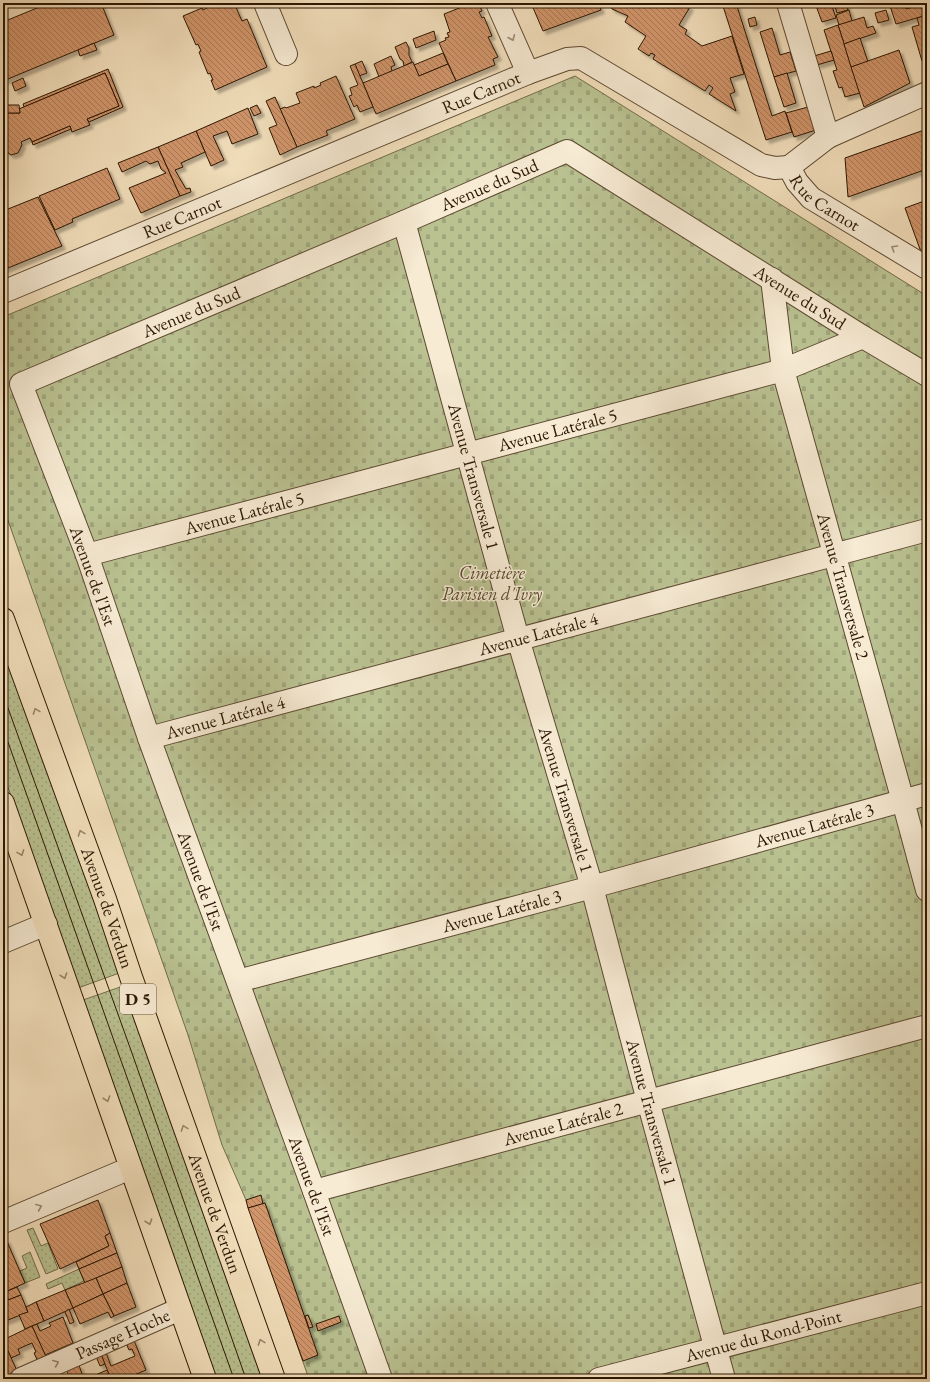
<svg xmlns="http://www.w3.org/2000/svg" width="930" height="1382" viewBox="0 0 930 1382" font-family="'EB Garamond',serif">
<defs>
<pattern id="grass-dots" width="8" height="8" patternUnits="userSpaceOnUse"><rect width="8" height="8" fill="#bac292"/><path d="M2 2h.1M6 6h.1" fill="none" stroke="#a0a67c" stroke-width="1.8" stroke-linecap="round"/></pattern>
<pattern id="cemetery-stones" width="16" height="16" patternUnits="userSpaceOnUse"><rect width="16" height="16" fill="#bac292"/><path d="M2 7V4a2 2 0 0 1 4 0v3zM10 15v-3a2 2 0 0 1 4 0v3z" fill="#a0a67c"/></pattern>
<pattern id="building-back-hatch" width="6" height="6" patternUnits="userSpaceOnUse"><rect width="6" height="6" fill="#d2966c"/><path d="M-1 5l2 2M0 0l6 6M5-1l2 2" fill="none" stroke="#ab7957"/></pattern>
<filter id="shadow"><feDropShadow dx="3.5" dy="3.5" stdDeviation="1" flood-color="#0004"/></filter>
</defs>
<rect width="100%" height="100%" fill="#f3e0bd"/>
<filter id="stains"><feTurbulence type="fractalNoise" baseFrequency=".005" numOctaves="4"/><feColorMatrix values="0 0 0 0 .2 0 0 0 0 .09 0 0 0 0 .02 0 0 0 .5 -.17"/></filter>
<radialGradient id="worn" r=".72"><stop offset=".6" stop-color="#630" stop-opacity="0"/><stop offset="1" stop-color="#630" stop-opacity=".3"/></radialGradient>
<!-- grass -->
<g fill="url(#grass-dots)" stroke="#726c4a">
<path d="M3 635 122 972 78 988 3 773Z"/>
<path d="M126 985 266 1379H215L83 1000Z"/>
<path d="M33 1228 41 1246 48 1243 58 1269 46 1274 27 1230Z"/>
<path d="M30 1252 40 1277 25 1283 20 1271 27 1268 22 1256Z"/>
<path d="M79 1269 84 1281 65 1290 62 1283 48 1289 46 1284Z"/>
</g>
<!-- cemetery -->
<path fill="url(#cemetery-stones)" stroke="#726c4a" d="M575 76 927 296V1379H309L246 1200 222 1145 188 1035 3 506V317Z"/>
<!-- building -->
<g fill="url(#building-back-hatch)" stroke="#2b1702" filter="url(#shadow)">
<path d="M49 3H101L114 35 3 81V22Z"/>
<path d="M216 3H234L242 21 247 19 267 67 215 90 211 80H213L210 73 208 74 199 52 201 51 198 44 196 45 183 16 202 8 203 10Z"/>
<path d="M472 3H478L482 11 479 12 482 18 484 17 492 36 488 37 498 57 493 59 495 65 456 81 439 43 446 40 445 38 449 37 447 33 450 32 444 14Z"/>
<path d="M531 3H598L601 10 543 31Z"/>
<path d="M609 3H682L690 7 679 25 687 30 685 34 702 46 732 36 744 74 730 78 735 92 730 94 736 111 709 94 713 88 709 85 705 91 653 59 655 55 651 53 649 56 638 49 646 36 625 22 628 16 612 9Z"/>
<path d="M722 3H736L772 116 785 111 792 132 766 140Z"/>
<path d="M815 3H831L836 18 822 22Z"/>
<path d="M834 3H846L848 10 837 13Z"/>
<path d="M889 3H904L906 9 927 3V15L896 24Z"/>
<path d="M849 10 852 21 839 25 836 15Z"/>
<path d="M886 10 889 20 878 23 875 13Z"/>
<path d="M927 15V60L922 61 912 27 919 25 917 18Z"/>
<path d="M755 17 757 25 750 27 748 19Z"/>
<path d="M864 17 867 28 873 26 876 33 844 44 838 25Z"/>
<path d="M838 25 860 93 845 97 842 87 839 88 833 71 837 70 824 30Z"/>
<path d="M772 28 780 55 790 52 796 71 774 77 760 32Z"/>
<path d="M434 31 436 40 416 48 413 39Z"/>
<path d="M860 38 868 62 851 67 844 44Z"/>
<path d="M406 42 409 48V55L412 62 404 66 403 61 400 59 395 47Z"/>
<path d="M94 43 97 50 80 56 78 50Z"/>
<path d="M899 50 910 83 864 107 851 67Z"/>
<path d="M831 51 834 60 817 65 814 56Z"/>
<path d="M443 53 448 64 419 76 414 65Z"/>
<path d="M391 56 395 65 391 67 392 71 379 77 374 64Z"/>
<path d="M362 61 367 73 359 76 355 64Z"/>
<path d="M413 62 419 76 448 64 456 81 376 114 363 83Z"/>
<path d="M355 64 373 107 360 112 357 105 354 107 349 96 352 95 350 88 358 85 350 66Z"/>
<path d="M108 69 123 107 89 122 87 119 119 106 105 73 24 107 23 104Z"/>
<path d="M105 73 119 106 87 119 90 125 72 132 70 126 32 142 30 138 21 142 22 145 18 153 11 155 7 152 3 142V108L5 109 4 113H20L19 109Z"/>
<path d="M787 73 796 103 784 107 774 77Z"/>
<path d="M336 76 355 119 326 131 328 135 297 147 280 109 285 107 286 108 300 103 296 93 314 86V88L321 85 320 83Z"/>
<path d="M23 78 26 86 15 91 12 83Z"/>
<path d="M275 97 297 147 280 155 269 128 277 125 266 101Z"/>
<path d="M5 105H19L20 113H4Z"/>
<path d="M257 105 261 113 254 116 250 108Z"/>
<path d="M808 107 816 130 794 137 786 113Z"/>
<path d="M248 108 258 134 232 144 227 131 213 136 224 160 211 166 196 131Z"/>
<path d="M70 126 71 129 33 145 32 142Z"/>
<path d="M927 129V169L848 197 845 158Z"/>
<path d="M196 131 205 152 181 163 183 167 175 170 186 189 190 188 191 192 180 196 158 147Z"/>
<path d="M158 147 180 196 141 213 129 188 166 173 161 169 158 161 150 164 146 161 122 172 118 163Z"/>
<path d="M107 168 120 199 72 219 73 222 55 230 39 196Z"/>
<path d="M38 197 62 246 3 270V211Z"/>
<path d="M927 200V250L921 252 905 208Z"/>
<path d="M261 1195 263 1204 248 1208 246 1200Z"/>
<path d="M98 1200 110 1233 105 1236 109 1246 60 1269 40 1224Z"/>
<path d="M265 1203 318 1355 303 1361 248 1208Z"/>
<path d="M110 1233 117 1253 79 1269 76 1262 109 1246 105 1236Z"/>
<path d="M6 1239 25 1283 3 1293V1241Z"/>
<path d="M117 1253 122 1267 85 1283 79 1269Z"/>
<path d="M122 1267 127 1283 103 1294 96 1278Z"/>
<path d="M96 1278 103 1294 73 1308 65 1290Z"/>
<path d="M127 1283 136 1307 114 1316 103 1294Z"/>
<path d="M17 1287 21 1295 3 1302V1293Z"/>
<path d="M65 1290 73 1308 44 1321 36 1302Z"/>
<path d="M103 1294 114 1316 111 1318 108 1312 80 1324 73 1308Z"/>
<path d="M21 1295 28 1312 3 1322V1302Z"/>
<path d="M36 1302 44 1321 25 1329 19 1315 28 1312 26 1307Z"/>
<path d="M69 1309 74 1322 70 1324 65 1312Z"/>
<path d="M308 1315 313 1327 309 1328 305 1316Z"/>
<path d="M339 1316 341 1322 318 1331 316 1324Z"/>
<path d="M63 1317 73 1343 45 1355 32 1326 37 1324 40 1331 51 1326 49 1323Z"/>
<path d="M32 1326 48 1361 39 1364 34 1353 36 1352 32 1343 18 1349 20 1354 11 1358 3 1340Z"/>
<path d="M133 1338 146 1370 125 1379H111L100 1352 105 1350 111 1366 135 1356 132 1349 129 1350 125 1341Z"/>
<path d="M3 1340 18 1373 5 1379 3 1376Z"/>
<path d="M100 1352 105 1364 100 1366 95 1354Z"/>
<path d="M79 1365 82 1374 70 1379 66 1369Z"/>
<path d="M107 1370 111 1379H86Z"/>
</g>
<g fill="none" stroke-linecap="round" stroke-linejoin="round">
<!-- minor casing -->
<g stroke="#5d4931" stroke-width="24">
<g id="minor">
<path d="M265 3 286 54"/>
<path d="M497 3 528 73"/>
<path d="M788 3 828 137"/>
<path id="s1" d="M789 167 797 182 811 198 927 268"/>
<path d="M789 167 828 137 927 93"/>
<path id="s2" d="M404 222 518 639 592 887 648 1101 724 1379"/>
<path id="s3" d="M772 279 783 370 903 801 927 890"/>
<path id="s4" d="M3 292 528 73 567 59 581 58 761 165 775 168 789 167"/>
<path id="s5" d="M87 555 783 370 863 337"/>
<path id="s6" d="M149 738 927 530"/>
<path d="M3 942 46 924"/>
<path id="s7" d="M238 981 592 887 927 794"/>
<path id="s8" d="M314 1191 927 1026"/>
<path d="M3 1222 121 1172 131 1171"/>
<path id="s9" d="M21 1379 180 1309"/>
<path id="s10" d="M381 1379 314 1191 149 738 87 555 21 384 404 222 567 151 863 337 927 375"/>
<path id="s11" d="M599 1379 927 1293"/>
</g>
</g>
<!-- major casing -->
<g stroke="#2b1702" stroke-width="24">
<g id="major">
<path id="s12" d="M3 619 105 899 131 977 274 1379"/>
<path d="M3 803 205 1379"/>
</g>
</g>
<!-- minor -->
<use href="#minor" stroke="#f7ebd4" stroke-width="22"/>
<!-- major -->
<use href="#major" stroke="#f3e0bd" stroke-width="22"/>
<!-- tram -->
<g stroke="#2b1702" stroke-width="1">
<path d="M3 694 133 1056 246 1379"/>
<path d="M3 728 234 1379"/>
</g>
</g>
<!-- one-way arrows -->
<defs><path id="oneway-chevron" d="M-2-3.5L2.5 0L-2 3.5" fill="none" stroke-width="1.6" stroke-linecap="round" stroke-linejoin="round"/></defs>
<g stroke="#9b8c76">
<use href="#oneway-chevron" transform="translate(512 38) rotate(67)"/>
<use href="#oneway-chevron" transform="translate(894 248) rotate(-149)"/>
<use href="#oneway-chevron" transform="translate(39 1207) rotate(-23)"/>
<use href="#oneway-chevron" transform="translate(56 1363) rotate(-23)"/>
</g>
<g stroke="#998669">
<use href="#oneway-chevron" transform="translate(36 711) rotate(-110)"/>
<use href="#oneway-chevron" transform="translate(81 833) rotate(-110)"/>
<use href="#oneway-chevron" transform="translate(21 853) rotate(70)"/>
<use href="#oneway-chevron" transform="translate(64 976) rotate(71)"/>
<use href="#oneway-chevron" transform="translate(107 1099) rotate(71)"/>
<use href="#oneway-chevron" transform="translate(184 1128) rotate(-110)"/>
<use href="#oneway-chevron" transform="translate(149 1222) rotate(71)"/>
<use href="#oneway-chevron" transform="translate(261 1342) rotate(-110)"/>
</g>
<g text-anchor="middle" stroke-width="3" stroke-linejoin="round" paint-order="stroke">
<!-- shield labels -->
<rect fill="#f7ebd4" stroke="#685741" stroke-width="1" x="120" y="984" width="36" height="30" rx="3"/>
<g font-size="17" font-weight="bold" fill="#2b1702">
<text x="138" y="1005">D 5</text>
</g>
<!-- street labels -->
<g font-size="18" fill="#2b1702" stroke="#f7ebd4">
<text dy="6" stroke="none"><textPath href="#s4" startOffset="518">Rue Carnot</textPath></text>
<text dy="6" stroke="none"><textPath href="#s10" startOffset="1567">Avenue du Sud</textPath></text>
<text dy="6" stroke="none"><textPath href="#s1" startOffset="52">Rue Carnot</textPath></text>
<text dy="6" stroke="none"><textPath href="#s4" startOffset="194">Rue Carnot</textPath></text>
<text dy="6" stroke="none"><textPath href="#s10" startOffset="1927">Avenue du Sud</textPath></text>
<text dy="6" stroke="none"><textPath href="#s10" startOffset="1243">Avenue du Sud</textPath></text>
<text dy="6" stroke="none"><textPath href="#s5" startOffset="487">Avenue Latérale 5</textPath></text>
<text dy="6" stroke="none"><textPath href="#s2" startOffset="264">Avenue Transversale 1</textPath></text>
<text dy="6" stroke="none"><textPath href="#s5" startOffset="163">Avenue Latérale 5</textPath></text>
<text transform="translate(93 576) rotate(70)" y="6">Avenue de l'Est</text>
<text dy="6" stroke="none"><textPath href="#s3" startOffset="316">Avenue Transversale 2</textPath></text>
<text dy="6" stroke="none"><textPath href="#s6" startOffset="403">Avenue Latérale 4</textPath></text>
<text dy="6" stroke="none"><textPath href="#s6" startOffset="79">Avenue Latérale 4</textPath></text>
<text dy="6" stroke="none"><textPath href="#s2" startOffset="600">Avenue Transversale 1</textPath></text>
<text dy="6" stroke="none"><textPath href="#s7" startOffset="597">Avenue Latérale 3</textPath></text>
<text transform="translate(201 881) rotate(70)" y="6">Avenue de l'Est</text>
<text dy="6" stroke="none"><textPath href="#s12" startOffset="307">Avenue de Verdun</textPath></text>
<text dy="6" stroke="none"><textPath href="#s7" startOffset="273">Avenue Latérale 3</textPath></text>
<text dy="6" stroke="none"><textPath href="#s2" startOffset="924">Avenue Transversale 1</textPath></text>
<text dy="6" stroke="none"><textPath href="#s8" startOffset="258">Avenue Latérale 2</textPath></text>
<text transform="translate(312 1186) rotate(70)" y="6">Avenue de l'Est</text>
<text dy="6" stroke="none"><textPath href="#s12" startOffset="631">Avenue de Verdun</textPath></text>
<text dy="6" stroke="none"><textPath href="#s9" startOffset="111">Passage Hoche</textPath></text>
<text dy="6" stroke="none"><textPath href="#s11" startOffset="170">Avenue du Rond-Point</textPath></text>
</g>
<!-- park labels -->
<g font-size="18" font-style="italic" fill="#564a2d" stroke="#f7ebd4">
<text x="492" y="579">Cimetière<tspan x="492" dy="21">Parisien d'Ivry</tspan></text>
</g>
</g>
<!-- margin -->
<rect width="930" height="1382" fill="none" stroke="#f3e0bd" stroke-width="16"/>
<rect x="4" y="4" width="922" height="1374" fill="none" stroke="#2b1702" stroke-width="2"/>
<rect x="8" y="8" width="914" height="1366" fill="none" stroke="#2b1702"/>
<rect width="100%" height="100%" filter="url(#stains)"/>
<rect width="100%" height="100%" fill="url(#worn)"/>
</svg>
